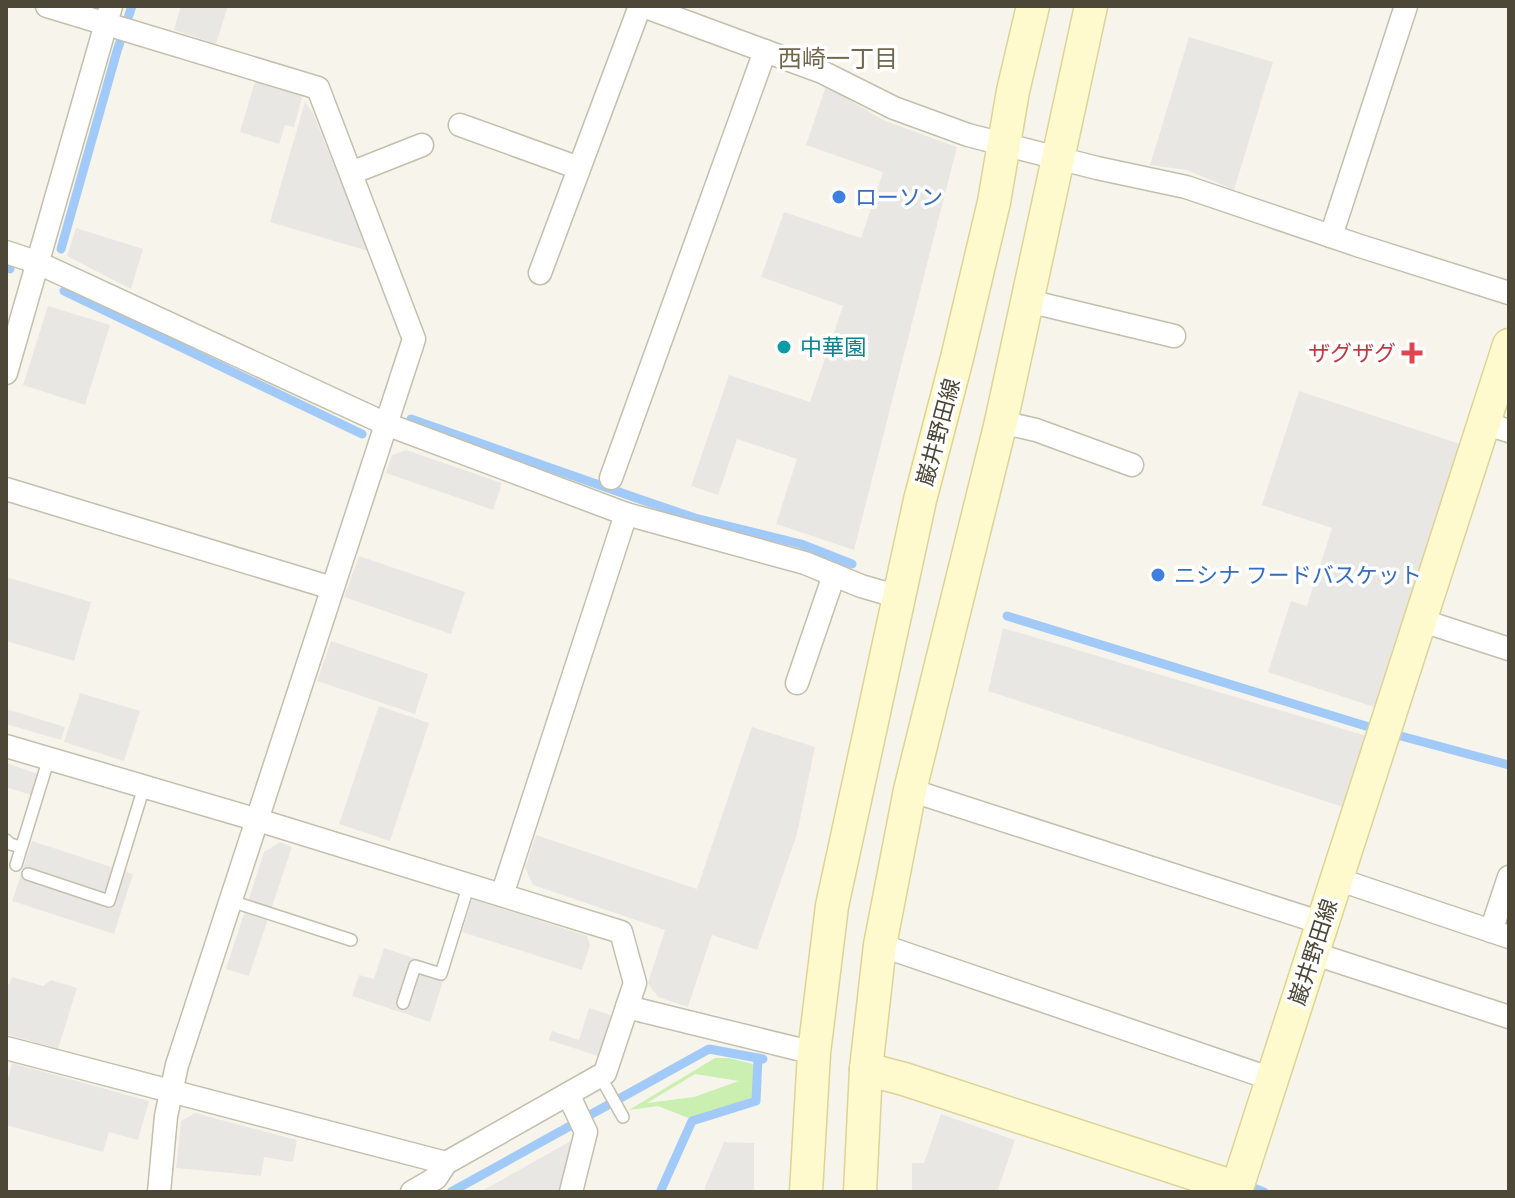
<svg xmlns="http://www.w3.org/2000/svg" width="1515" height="1198" viewBox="0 0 1515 1198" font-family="'Fira Sans','Noto Sans JP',sans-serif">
<rect width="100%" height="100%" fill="#f7f5eb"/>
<!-- grass -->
<path fill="#caefb0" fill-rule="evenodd" d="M715 1058H729L753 1064V1097L691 1119 658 1106 629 1110ZM695 1074 739 1081 694 1097 647 1103Z"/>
<!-- parking -->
<g fill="#e8e7e3">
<path d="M181 6H228L216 44 174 30Z"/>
<path d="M1189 37 1273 62 1234 190 1187 170 1150 165Z"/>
<path d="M255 81 297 93 302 97 294 127 285 125 279 144 240 132Z"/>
<path d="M826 86 885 121 957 147 854 550 776 524 797 459 737 439 718 495 691 486 729 375 810 402 843 306 761 277 784 212 861 238 883 172 806 145Z"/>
<path d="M305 102 313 113 368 251 270 222Z"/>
<path d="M76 228 143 249 131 289 67 256Z"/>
<path d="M48 306 110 325 85 405 23 385Z"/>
<path d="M1299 391 1463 445 1377 708 1268 672 1291 601 1307 606 1332 528 1262 505Z"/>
<path d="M406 450 502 483 493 510 386 473 392 455Z"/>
<path d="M359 556 465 592 451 634 344 597Z"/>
<path d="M6 577 91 602 74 661 6 641Z"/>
<path d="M1003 628 1370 737 1349 809 988 691Z"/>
<path d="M331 641 428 674 415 714 317 681Z"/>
<path d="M80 693 140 711 124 761 64 742Z"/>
<path d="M379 706 429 723 390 841 339 824Z"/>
<path d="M6 709 65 727 61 740 6 724Z"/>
<path d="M752 727 815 747 797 834 757 950 712 935 688 1007 658 997 648 983 665 930 533 885 525 868 536 835 697 889Z"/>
<path d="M6 763 38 774 31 795 6 787Z"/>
<path d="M32 841 133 874 114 934 12 901Z"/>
<path d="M280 842 292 847 249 976 226 969 264 852Z"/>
<path d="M472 899 587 936 590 945 582 970 462 932Z"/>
<path d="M384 948 447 969 430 1022 352 996 359 975 374 979Z"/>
<path d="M12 977 43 986 51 980 77 988 58 1049 6 1034V984H9Z"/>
<path d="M589 1008 611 1015 598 1056 549 1040 552 1031 579 1040Z"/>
<path d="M12 1063 149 1101 138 1140 109 1132 103 1152 6 1125V1085Z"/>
<path d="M195 1113 297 1140 293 1162 264 1157 261 1176 176 1168 181 1121Z"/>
<path d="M941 1114 1015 1140 997 1192H912V1163H924Z"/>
<path d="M576 1138 562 1192H480Z"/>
<path d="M724 1142 754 1143V1192H705V1187Z"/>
</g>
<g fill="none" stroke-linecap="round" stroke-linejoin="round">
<!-- stream -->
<g stroke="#a2caf9" stroke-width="9">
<path d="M61 249 117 51 132 6"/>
<path d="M6 268 10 269"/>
<path d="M64 291 362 434"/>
<path d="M411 419 642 500 695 518 801 544 852 564"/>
<path d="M1007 616 1369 727"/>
<path d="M1397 735 1509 765"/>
<path d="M451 1192 709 1049 763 1059"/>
<path d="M662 1192 661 1190 692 1121 756 1101 758 1058"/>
<path d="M1251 1192 1256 1189 1264 1192"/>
</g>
<!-- lane casing -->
<g stroke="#c4bfac" stroke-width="14">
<g id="lane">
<path d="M6 840 10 844 21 847"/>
<path d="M16 865 49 758"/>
<path d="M28 874 109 901 144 787"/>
<path d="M231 901 351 940"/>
<path d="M403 1003 415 966 441 974 469 884"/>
<path d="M600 1076 623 1117"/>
</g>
</g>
<!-- street casing -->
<g stroke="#c4bfac" stroke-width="25">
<g id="street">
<path d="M47 6 318 88 414 339 177 1065 166 1116 159 1192"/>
<path d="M643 6 822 72 894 108 968 135 1097 168 1186 187 1360 246 1509 293"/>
<path d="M460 125 579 168"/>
<path d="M351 173 422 145"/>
<path d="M1331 236 1406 6"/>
<path d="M6 252 36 262 386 424 626 514 805 563 861 586 899 597"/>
<path d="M540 273 640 6"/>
<path d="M1028 301 1174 336"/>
<path d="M6 373 111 6"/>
<path d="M1001 422 1036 430 1132 465"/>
<path d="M1484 423 1509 431"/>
<path d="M611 478 765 51"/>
<path d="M6 489 332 588"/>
<path d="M1420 620 1509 649"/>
<path d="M797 683 834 575"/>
<path d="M6 746 258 820 621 932 635 983 605 1073 446 1163 436 1178 412 1192"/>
<path d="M910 790 1322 923"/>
<path d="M1337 879 1509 937"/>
<path d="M502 895 626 514"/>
<path d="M1491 931 1509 877"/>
<path d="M880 945 1272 1079"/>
<path d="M1312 953 1509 1017"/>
<path d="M627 1007 814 1053"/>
<path d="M6 1048 446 1163"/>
<path d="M568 1094 586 1132 571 1192"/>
</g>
</g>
<!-- secondary casing -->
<g stroke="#dcd396" stroke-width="35">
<g id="secondary">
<path d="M866 1069 904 1079 1237 1188 1509 345"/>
<path d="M806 1192 814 1053 832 906 920 500 957 358 994 202 1013 91 1033 6"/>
<path d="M860 1192 866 1069 880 945 910 790 1001 422 1091 6"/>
</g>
</g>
<!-- lane -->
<use href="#lane" stroke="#fff" stroke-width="11"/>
<!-- street -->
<use href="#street" stroke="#fff" stroke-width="22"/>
<!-- secondary -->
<use href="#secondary" stroke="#fffacd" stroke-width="32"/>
</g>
<!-- markers -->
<g fill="#3f7fe0" stroke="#fff" stroke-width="3">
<circle cx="839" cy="197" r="8"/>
<circle cx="1158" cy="575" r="8"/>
</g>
<circle fill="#0f9aa8" stroke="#fff" stroke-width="3" cx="784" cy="347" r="8"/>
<path fill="#e0444e" stroke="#fff" stroke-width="3" d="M1408 341h8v8h8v8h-8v8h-8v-8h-8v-8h8z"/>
<g text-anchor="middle" stroke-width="7" stroke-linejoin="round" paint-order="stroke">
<!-- shop labels -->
<g font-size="22" fill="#366cbe" stroke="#fff" text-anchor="start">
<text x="855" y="205">ローソン</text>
<text x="1174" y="583">ニシナ フードバスケット</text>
</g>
<!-- culture labels -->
<g font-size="22" fill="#0d838f" stroke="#fff" text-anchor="start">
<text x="800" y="355">中華園</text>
</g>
<!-- health labels -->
<g font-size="22" fill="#be3a42" stroke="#fff" text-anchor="end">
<text x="1396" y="361">ザグザグ</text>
</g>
<!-- street labels -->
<g font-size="22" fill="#4d4737" stroke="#fff">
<text transform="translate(938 432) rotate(-75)" y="8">巌井野田線</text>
<text transform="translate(1313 952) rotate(-72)" y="8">巌井野田線</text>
</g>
<!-- neighbourhood labels -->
<g font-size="24" fill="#71674d" stroke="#fff">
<text x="838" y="67">西崎一丁目</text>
</g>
</g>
<!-- border -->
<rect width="1515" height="1198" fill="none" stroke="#4d4737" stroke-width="16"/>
</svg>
